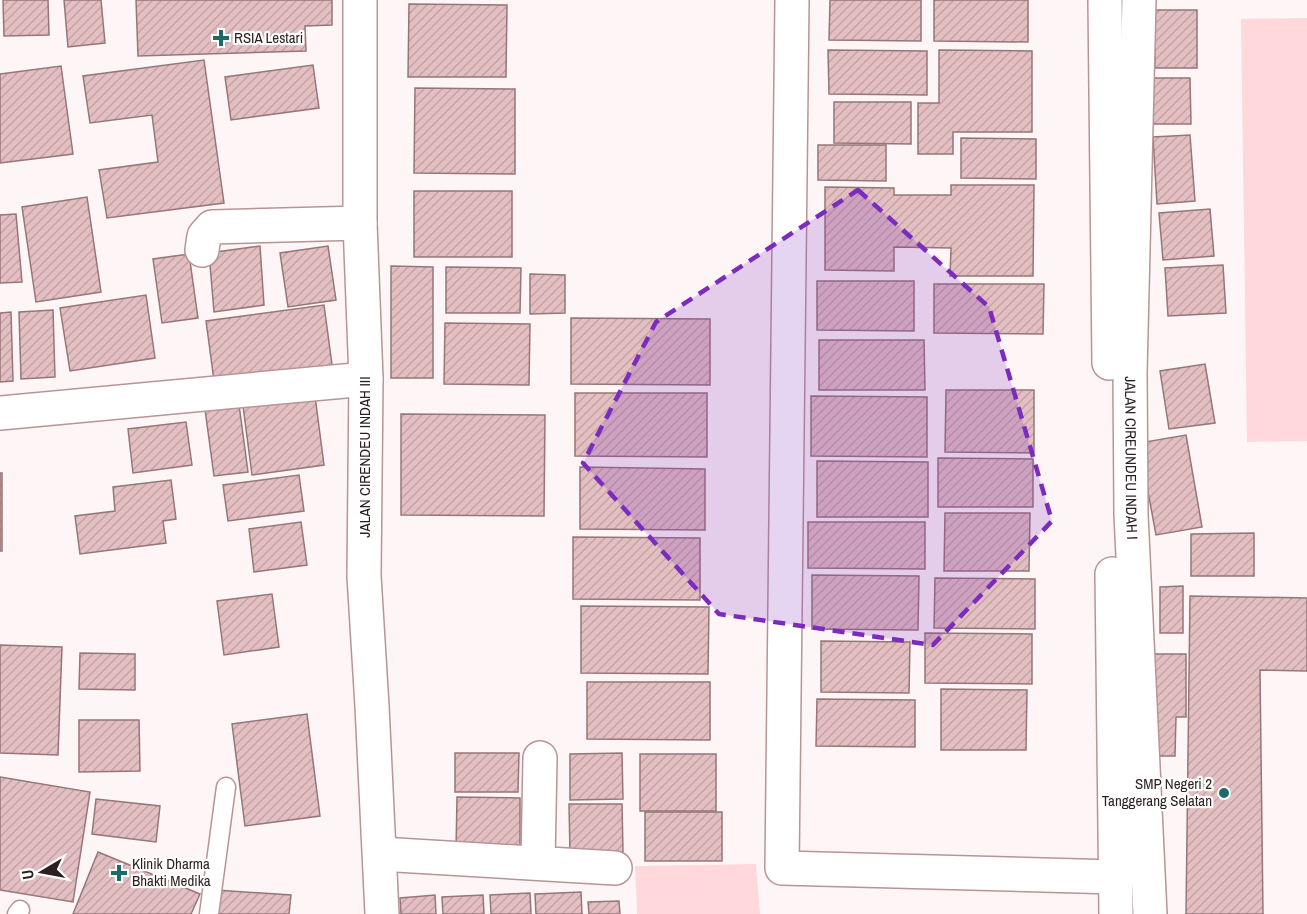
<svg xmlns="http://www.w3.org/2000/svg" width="1307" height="914" viewBox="0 0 1307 914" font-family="'Archivo Narrow',sans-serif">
<defs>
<pattern id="building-hatch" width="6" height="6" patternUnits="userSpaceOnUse" patternTransform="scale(1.5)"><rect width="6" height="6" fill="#e3bfc1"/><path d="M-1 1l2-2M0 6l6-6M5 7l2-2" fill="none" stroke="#c3a4a6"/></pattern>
</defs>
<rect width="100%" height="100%" fill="#fef6f6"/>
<!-- grass -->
<g fill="#fed8da">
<path d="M1307 18V441L1247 442 1241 19Z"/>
<path d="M756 864 760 914H637L635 866Z"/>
</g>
<!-- building -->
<g fill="url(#building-hatch)" stroke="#967678" stroke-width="1.5">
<path d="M3 0H48L49 35 4 36Z"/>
<path d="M64 0H101L105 43 68 47Z"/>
<path d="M136 0H332V25L305 26 306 51 138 56Z"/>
<path d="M830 0H921V41L829 40Z"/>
<path d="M934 0H1028V42L934 41Z"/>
<path d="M409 4 507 5 506 77H408Z"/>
<path d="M1154 10H1197V68H1155Z"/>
<path d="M828 50 927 51V95L829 94Z"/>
<path d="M939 50 1032 51V132H953V154H918V103H939Z"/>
<path d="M204 60 224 203 107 218 99 170 158 162 152 115 90 123 83 76Z"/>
<path d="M313 65 319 108 231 120 225 77Z"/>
<path d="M61 66 73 154 0 163V74Z"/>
<path d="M1152 78H1190L1191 124H1153Z"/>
<path d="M415 88 515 89V174L414 173Z"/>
<path d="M834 102H911V144L834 143Z"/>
<path d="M1190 135 1195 201 1157 204 1153 137Z"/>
<path d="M961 138 1036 139V179L961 178Z"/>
<path d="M818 145H886V181L818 180Z"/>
<path d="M951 185H1034L1033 276H950L951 248 894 247V271L825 270V187L894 188V195H951Z"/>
<rect x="414" y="191" width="98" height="66"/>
<path d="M87 197 101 292 36 302 22 207Z"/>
<path d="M1210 209 1214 256 1163 260 1159 213Z"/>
<path d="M16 214 22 282 0 283V215Z"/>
<path d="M260 246 264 305 214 312 209 253Z"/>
<path d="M328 246 336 300 288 307 280 253Z"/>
<path d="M189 254 198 318 162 323 153 259Z"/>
<path d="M1223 265 1226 313 1168 316 1165 268Z"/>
<path d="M391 266 433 267V378H391Z"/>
<path d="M446 267 521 268 520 313H446Z"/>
<path d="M530 274 565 275V313L530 314Z"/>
<path d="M817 281H914V331L817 330Z"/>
<path d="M934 284H1044L1043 334 934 333Z"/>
<path d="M146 295 155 358 70 371 60 308Z"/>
<path d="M324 305 333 372 215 388 206 321Z"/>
<path d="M53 310 55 377 21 379 19 312Z"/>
<path d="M11 312 13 381 0 382V313Z"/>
<path d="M571 318 710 319V385L571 384Z"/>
<path d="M445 323 530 324 529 385 444 384Z"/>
<path d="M819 340H924L925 390H819Z"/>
<path d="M1205 364 1215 423 1169 429 1160 371Z"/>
<path d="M946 390H1034V453L945 452Z"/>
<path d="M575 393H707V457L575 456Z"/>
<path d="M315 396 324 465 252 475 243 406Z"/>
<path d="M811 396 927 397V457L811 456Z"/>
<path d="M238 397 248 472 214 476 204 402Z"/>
<path d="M401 414 545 415 544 516 401 515Z"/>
<path d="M186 422 192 465 133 473 128 429Z"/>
<path d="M1186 435 1202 527 1156 535 1139 443Z"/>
<path d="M938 458 1033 459V507H938Z"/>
<path d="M817 461 928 462V517H817Z"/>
<path d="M580 467 705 469V530L580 529Z"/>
<rect x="0" y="473" width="2" height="78"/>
<path d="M299 475 304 511 228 521 223 485Z"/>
<path d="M171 480 176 519 163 521 166 543 80 554 75 516 115 511 113 487Z"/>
<path d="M945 513H1030L1029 571H944Z"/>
<path d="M301 522 307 565 254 572 249 529Z"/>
<path d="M808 522H925V569L808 568Z"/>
<path d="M1254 533V576H1191V534Z"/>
<path d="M573 537 700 538V600L573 599Z"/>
<path d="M812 575 919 576 918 630 812 629Z"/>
<path d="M935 578 1035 579V629L934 628Z"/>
<path d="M1183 586V633H1160V587Z"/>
<path d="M272 594 279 647 224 655 217 601Z"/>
<path d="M1190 596 1307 598V671L1260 670 1263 914H1186Z"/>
<path d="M581 606 709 607 708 674 581 673Z"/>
<path d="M925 633 1032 634V684L925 683Z"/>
<path d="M821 641 910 642 909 693 821 692Z"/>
<path d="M0 645 62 647 58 755 0 753Z"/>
<path d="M80 653 135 654V690L79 689Z"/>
<path d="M1142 654H1186V717H1176L1175 756H1150Z"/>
<path d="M587 682H710V740L587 739Z"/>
<path d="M941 689 1027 690 1026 750H941Z"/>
<path d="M817 699 915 700V747L816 746Z"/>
<path d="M307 714 320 816 245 826 232 724Z"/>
<path d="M79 720H139L140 771 79 772Z"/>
<path d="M455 753H519L518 792H455Z"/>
<path d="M622 753 623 799 570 800V754Z"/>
<rect x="640" y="754" width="76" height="57"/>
<path d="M0 777 90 792 73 902 0 890Z"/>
<path d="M457 797 520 798V850H456Z"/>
<path d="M96 799 160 806 156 842 92 834Z"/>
<path d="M569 804H622L623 852 570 854Z"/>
<rect x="645" y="812" width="77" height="49"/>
<path d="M98 852 200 894 191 914H73Z"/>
<path d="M216 890 291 895 289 914H214Z"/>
<path d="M581 892 582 914H536L535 894Z"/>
<path d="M530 893 531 914H491L490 895Z"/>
<path d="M435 895 436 914H401L400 898Z"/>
<path d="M483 895 484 914H443L442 897Z"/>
<path d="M619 901 620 914H589L588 902Z"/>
</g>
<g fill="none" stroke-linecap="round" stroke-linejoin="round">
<!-- service casing -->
<g stroke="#b79597" stroke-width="21">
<g id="service">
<path d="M17 914 20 910"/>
<path d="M209 914 226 787"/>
</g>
</g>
<!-- minor casing -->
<g stroke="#b79597" stroke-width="36">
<g id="minor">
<path d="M360 0V223L366 379 364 576 372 706 382 914"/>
<path d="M792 0 782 868 1116 877"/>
<path d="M1105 0 1109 363"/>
<path id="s1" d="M1139 0 1130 373 1131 514 1150 914"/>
<path d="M202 250 204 236 212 227 360 223"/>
<path d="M0 413 366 379"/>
<path d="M1112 574 1116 914"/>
<path d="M380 854 615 868"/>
<path d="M538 863 540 758"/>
</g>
</g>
<!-- service -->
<use href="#service" stroke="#fff" stroke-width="18"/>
<!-- minor -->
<use href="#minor" stroke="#fff" stroke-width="33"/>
</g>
<!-- marked area -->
<path fill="#7b2cbf" fill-opacity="0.2" stroke="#7b2cbf" stroke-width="4.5" stroke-dasharray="12 8" stroke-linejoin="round" d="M858 190 989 307 1052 521 933 645 719 614 583 463 656 322Z"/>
<!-- markers -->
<g fill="#1e6a6a" stroke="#fff" stroke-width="2">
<path d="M218 29h6v6h6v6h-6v6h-6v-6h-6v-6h6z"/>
<circle cx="1224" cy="793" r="6"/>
<path d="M116 864h6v6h6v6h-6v6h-6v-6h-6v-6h6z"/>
</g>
<g text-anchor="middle" stroke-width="4.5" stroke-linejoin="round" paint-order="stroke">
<!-- poi labels -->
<g font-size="15" fill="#2c1f20" stroke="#fff" text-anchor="start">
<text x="234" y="43">RSIA Lestari</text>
<text x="1212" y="789" text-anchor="end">SMP Negeri 2<tspan x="1212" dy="17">Tanggerang Selatan</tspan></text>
<text x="132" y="869">Klinik Dharma<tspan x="132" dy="17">Bhakti Medika</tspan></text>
</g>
<!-- street labels -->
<g font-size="15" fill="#2c1f20" stroke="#fff">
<text transform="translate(365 457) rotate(-90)" y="5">JALAN CIRENDEU INDAH III</text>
<text dy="5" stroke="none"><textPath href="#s1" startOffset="458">JALAN CIREUNDEU INDAH I</textPath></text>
</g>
</g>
<!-- north arrow -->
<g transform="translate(42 872) rotate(260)" stroke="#ffffff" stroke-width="4.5" paint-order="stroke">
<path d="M0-4.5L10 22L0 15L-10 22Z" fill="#2c1f20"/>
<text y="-9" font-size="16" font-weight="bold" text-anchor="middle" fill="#2c1f20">U</text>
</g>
</svg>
